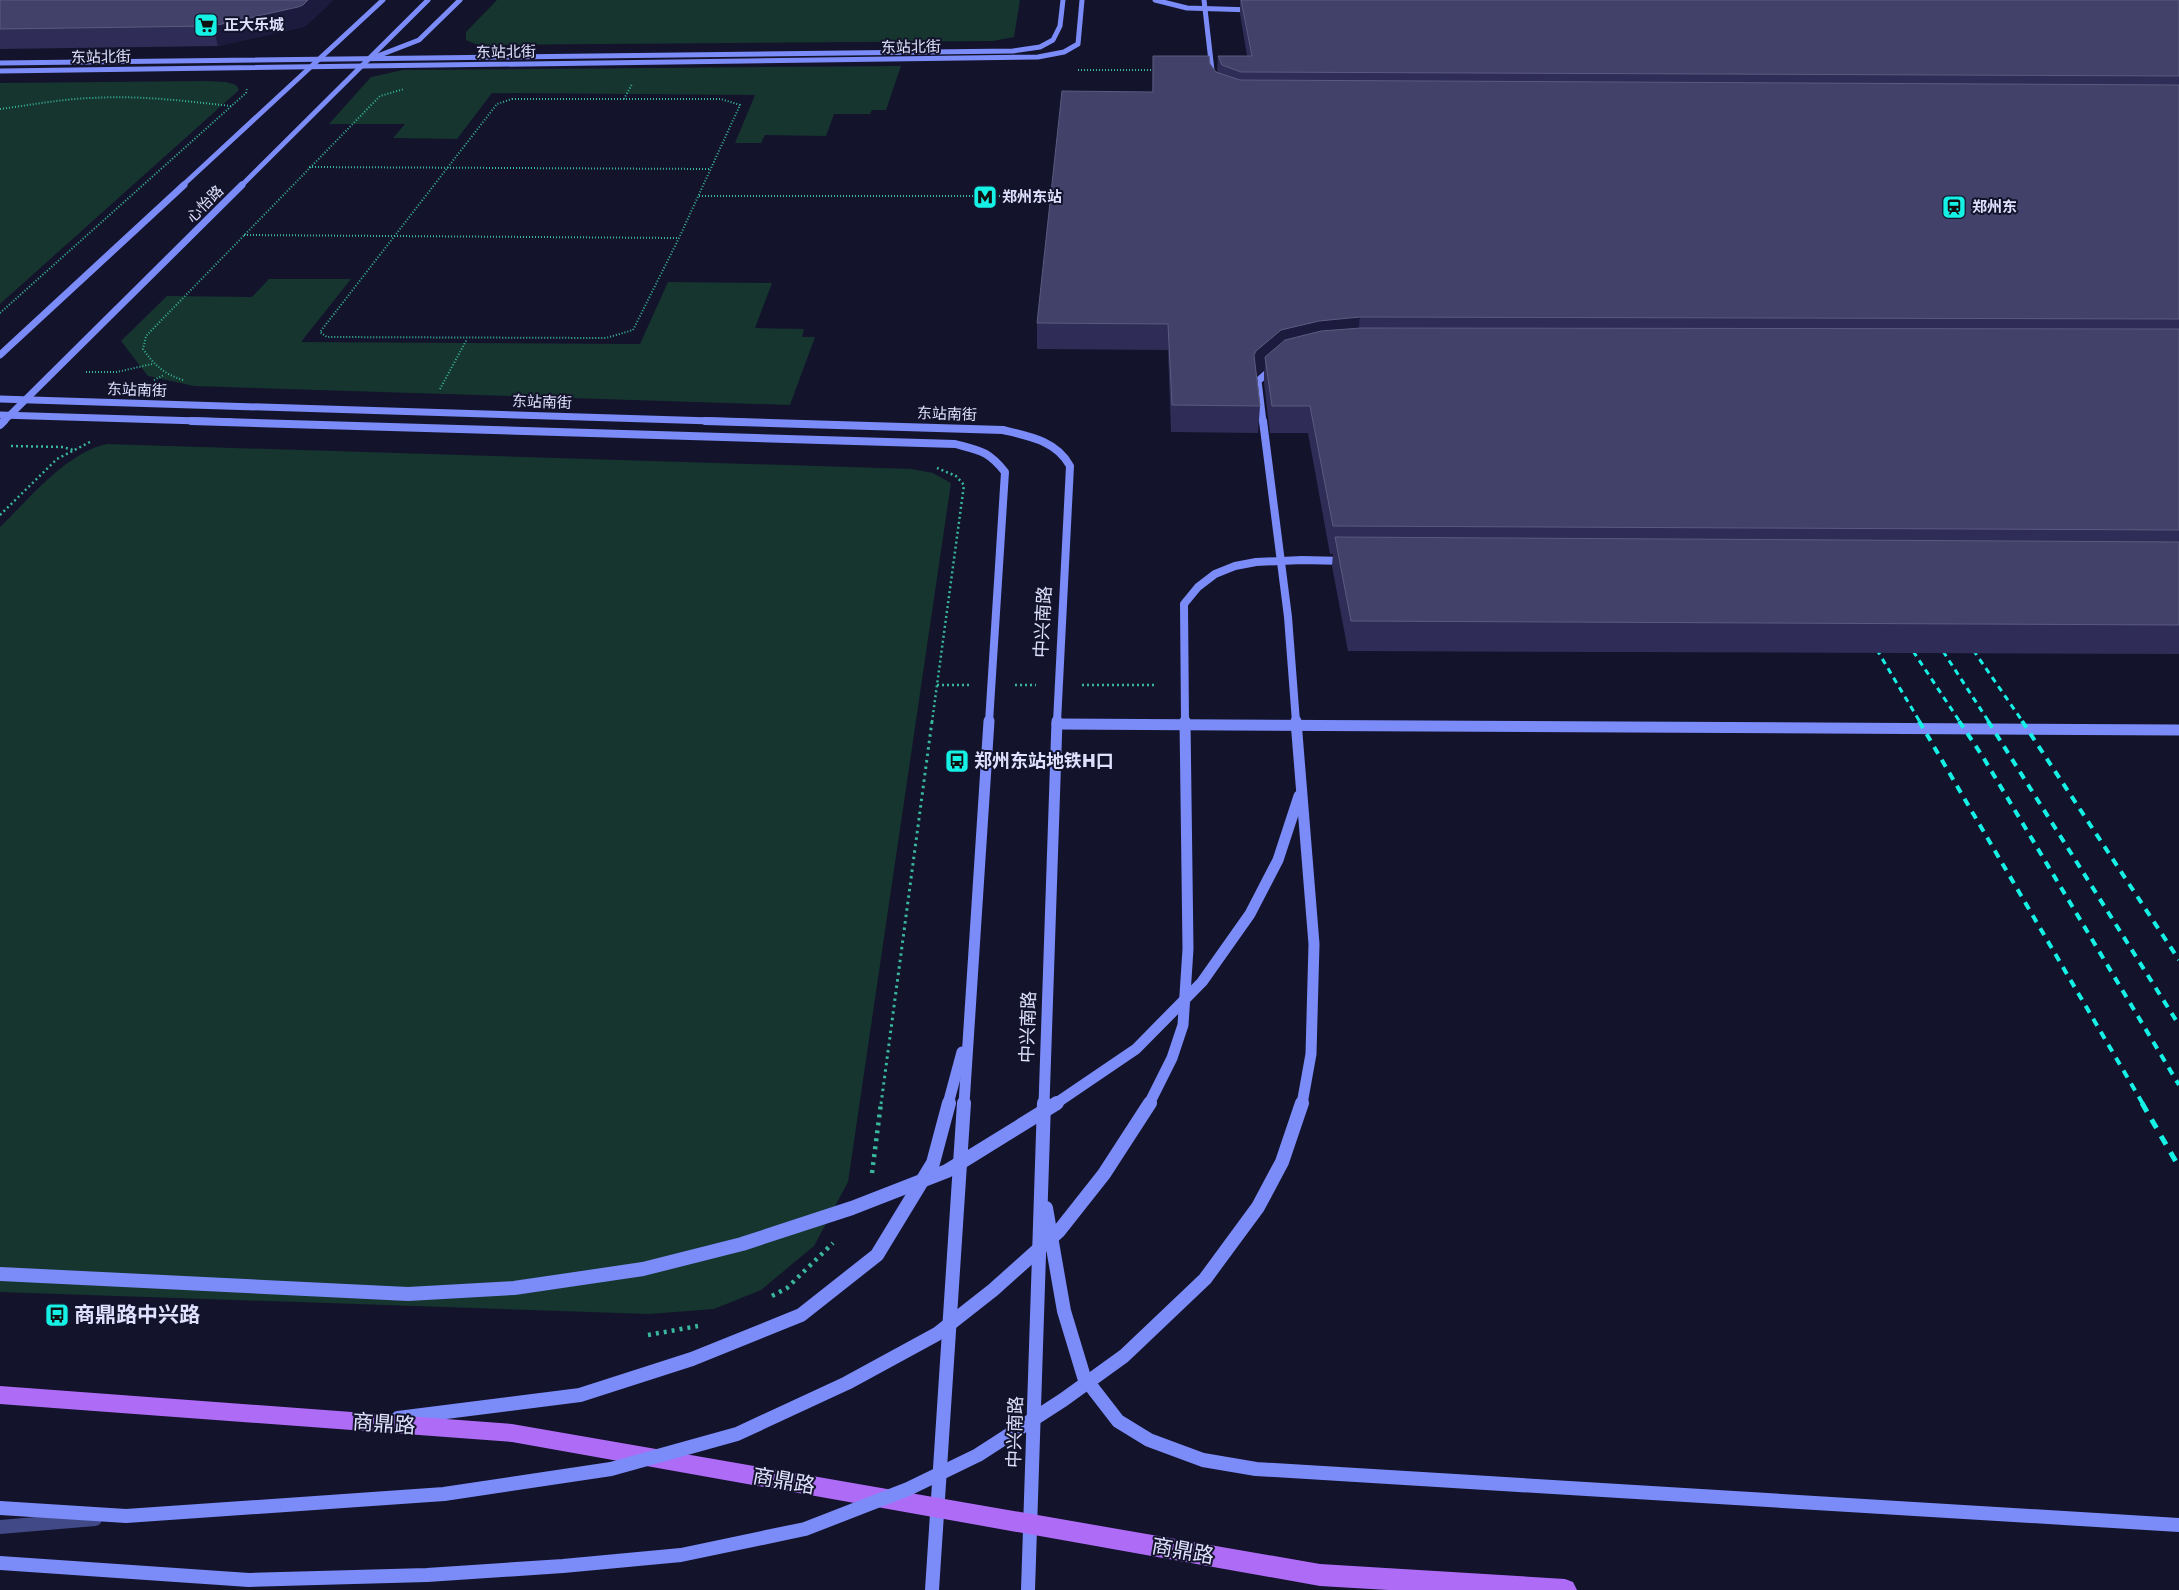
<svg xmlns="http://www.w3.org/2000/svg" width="2179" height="1590" viewBox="0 0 2179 1590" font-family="'Golos Text','Noto Sans SC',sans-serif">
<rect width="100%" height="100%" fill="#13132b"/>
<!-- green -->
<g fill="#16352f">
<path d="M497 0H1020L1014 37 993 41 491 45 475 44 466 40V32Z"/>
<path d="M901 66 886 110H872L870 114H834L826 136 765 135 761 143H735L755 95 492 93 457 139 393 138 405 124H329L371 77 403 70Z"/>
<path d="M205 81 226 82 236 85 239 90 0 304V83Z"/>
<path d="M269 279H351L301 342 640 344 668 282 772 283 755 328 804 329 802 337H815L790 405 194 386 148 376 121 341 167 296 252 297Z"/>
<path d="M107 444 912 469 933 473 951 483 848 1182 814 1246 761 1290 714 1309 649 1314 0 1292V527C29 499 67 452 107 444Z"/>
</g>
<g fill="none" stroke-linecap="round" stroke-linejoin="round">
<!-- path-far3 -->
<g stroke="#39b79d" stroke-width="2" stroke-dasharray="1 2" stroke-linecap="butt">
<path d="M1078 70H1152"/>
<path d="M512 99H721L740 105 679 238 633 330 606 338 327 337 320 332 497 104Z"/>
<path d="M624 99 632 84"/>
<path d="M0 109C31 105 61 99 92 98 139 95 185 101 231 106"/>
<path d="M309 167 711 169"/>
<path d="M699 196H1053"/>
<path d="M244 235 679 238"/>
<path d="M0 313 246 93 247 89"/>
<path d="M86 372H117L152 364"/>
<path d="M154 380 164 375"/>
<path d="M183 380C164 374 154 365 143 349L146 336 380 96 404 89"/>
<path d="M440 389 467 339"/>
</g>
<!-- path-far2 -->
<g stroke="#39b79d" stroke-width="2.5" stroke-dasharray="2 3" stroke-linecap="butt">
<path d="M11 446 63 447 73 450"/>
<path d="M0 515 57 459 90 442"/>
<path d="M937 685H969"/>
<path d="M1015 685H1036"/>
<path d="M1082 685H1155"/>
<path d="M932 722 964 485 956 476 937 468"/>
</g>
<!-- path-far1 -->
<path stroke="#39b79d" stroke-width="3" stroke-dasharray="2.5 4" stroke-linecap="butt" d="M881 1104 932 721"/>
<!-- path -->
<g stroke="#39b79d" stroke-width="4.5" stroke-dasharray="3 5" stroke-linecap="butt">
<path d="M872 1173 881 1103"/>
<path d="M772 1296 787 1288 833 1243"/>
<path d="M648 1335 698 1326"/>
</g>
<!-- street -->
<path stroke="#414987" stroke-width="14" d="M0 1527 95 1519"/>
<!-- secondary-far4 -->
<g stroke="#7b8bf7" stroke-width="5">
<path d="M1155 0 1187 8 1253 10"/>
<path d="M1204 0 1213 79"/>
<path d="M375 57 419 40 460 0"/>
<path d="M0 63 1013 51 1040 47 1053 40 1060 26 1063 0"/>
<path d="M0 71 1038 57 1064 52 1078 44 1082 0"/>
<path d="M182 186 383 0"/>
<path d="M241 186 428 0"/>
</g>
<!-- secondary-far3 -->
<g stroke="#7b8bf7" stroke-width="7">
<path d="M0 355 184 185"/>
<path d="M0 399 745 422"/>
<path d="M0 415 232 422"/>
<path d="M3 422 242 185"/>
</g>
<!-- secondary-far2 -->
<g stroke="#7b8bf7" stroke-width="8">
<path d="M191 421 955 444C981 451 988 451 1005 472L989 722"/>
<path d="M705 421 1003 430C1029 436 1057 441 1070 466L1057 722"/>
<path d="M0 425 4 421"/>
</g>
<!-- secondary-far1 -->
<g stroke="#7b8bf7" stroke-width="11">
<path d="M1057 724 2179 730"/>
<path d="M948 1104 962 1052"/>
<path d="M964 1104 989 721"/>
<path d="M1044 1104 1057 721"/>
</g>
<!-- secondary -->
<g stroke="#7b8bf7" stroke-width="14">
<path d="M1046 1208 1064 1311 1084 1377 1118 1421 1149 1440 1203 1460 1256 1469 2179 1525"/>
<path d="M398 1418 580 1395 692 1359 801 1315 877 1255 933 1163 949 1103"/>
<path d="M932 1590 964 1103"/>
<path d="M1028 1590 1044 1103"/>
</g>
<!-- primary -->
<path fill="#ae6cf6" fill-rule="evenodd" d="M0 1386 512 1424 1320 1564 1565 1579 1573 1582 1577 1590H1388L1320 1586 512 1442 0 1404Z"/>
<!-- rail-far2 -->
<g stroke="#16f1e6" stroke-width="3" stroke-dasharray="6 5" stroke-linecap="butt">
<path d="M1871 640 1920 722"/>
<path d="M1967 641 2023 722"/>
<path d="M1907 642 1960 722"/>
<path d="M1937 642 1989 722"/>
</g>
<!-- rail-far1 -->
<g stroke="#16f1e6" stroke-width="4" stroke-dasharray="8 7" stroke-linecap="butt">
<path d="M1919 721 2143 1104"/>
<path d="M1959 721 1983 757 2179 1085"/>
<path d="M1988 721 2179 1025"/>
<path d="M2022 721 2179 960"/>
</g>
<!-- rail -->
<path stroke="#16f1e6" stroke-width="5" stroke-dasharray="10 9" stroke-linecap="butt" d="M2142 1103 2179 1167"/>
<!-- secondary-bridge-far3 -->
<path stroke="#7b8bf7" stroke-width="7" d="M1263 422 1258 381 1274 367"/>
<!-- secondary-bridge-far2 -->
<g stroke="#7b8bf7" stroke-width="8">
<path d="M1263 421 1288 617 1296 722"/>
<path d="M1185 722 1184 604 1198 587 1215 574 1235 566 1256 562 1302 560 1346 561"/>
</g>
<!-- secondary-bridge-far1 -->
<g stroke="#7b8bf7" stroke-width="11">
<path d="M1296 721 1314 944 1311 1054 1302 1104"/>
<path d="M1055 1104 1136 1049 1202 982 1250 914 1278 860 1299 796"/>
<path d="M1149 1104 1172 1058 1183 1025 1188 949 1185 721"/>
</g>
<!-- secondary-bridge -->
<g stroke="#7b8bf7" stroke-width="14">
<path d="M0 1274 408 1294 514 1288 643 1269 742 1244 852 1208 947 1171 1057 1103"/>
<path d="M0 1508 126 1516 444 1494 611 1469 737 1434 847 1383 937 1334 993 1290 1059 1231 1104 1174 1150 1103"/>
<path d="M0 1563 249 1580 427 1575 563 1566 681 1555 805 1529 908 1489 978 1455 1063 1400 1124 1356 1205 1279 1258 1207 1282 1162 1302 1103"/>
</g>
</g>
<!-- wall -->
<g fill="#2f2d57">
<path d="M0 0H333L308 24 303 27 218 46 0 49Z"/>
<path d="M1240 0H2179V654L1348 651 1332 566 1333 554H1330L1308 433H1270L1264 383V369L1257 375 1260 406 1258 433 1171 432 1168 350 1037 349V323L1152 92 1153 56 1210 64 1216 72H1217L1218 56H1247L1240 14Z"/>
</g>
<!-- shaded-wall -->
<g fill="#1c1b3e">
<path d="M308 0H333L308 24 303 27 218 46 213 26Z"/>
<path d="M1360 317 1357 343 1265 357V369L1255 377 1254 355 1256 351 1281 330 1319 321Z"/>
</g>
<!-- building -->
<g fill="#424169" stroke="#5b5a80">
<path d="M0 0H308L303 5 298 7 213 26 0 29Z"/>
<path d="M1241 0H2179V76L1241 72 1222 65 1218 56H1252Z"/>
<path d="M1153 56H1209L1210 64 1216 72 1240 80 2179 85V319L1360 317 1319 321 1281 330 1256 351 1254 355 1260 406 1172 405 1168 324 1037 323 1062 91 1153 92Z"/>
<path d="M1361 328 2179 329V530L1333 526 1310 406H1272L1265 357 1285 340 1321 331Z"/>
<path d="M1335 537 2179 542V625L1351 621Z"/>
</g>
<!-- icons -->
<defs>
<g id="supermarket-square" transform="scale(1.25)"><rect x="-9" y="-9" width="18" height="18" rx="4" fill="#16f1e6" stroke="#13132b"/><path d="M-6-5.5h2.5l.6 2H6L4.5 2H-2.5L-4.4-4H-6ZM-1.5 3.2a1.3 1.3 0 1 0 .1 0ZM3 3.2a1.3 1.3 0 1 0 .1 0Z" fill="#111"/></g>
<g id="metro-square" transform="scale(1.25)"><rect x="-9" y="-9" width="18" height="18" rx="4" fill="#16f1e6" stroke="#13132b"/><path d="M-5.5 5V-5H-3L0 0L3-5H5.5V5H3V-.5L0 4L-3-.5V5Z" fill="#111"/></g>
<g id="station-square" transform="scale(1.25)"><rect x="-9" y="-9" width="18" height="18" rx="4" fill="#16f1e6" stroke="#13132b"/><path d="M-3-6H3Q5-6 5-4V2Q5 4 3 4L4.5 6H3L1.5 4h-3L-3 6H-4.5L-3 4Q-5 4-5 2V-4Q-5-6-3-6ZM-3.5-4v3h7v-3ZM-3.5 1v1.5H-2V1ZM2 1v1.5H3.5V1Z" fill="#111"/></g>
<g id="bus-square" transform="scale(1.25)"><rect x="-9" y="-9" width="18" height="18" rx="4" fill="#16f1e6" stroke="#13132b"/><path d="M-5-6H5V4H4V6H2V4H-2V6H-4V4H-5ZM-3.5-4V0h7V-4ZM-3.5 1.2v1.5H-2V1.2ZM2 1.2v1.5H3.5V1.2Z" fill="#111"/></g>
</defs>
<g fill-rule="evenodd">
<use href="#supermarket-square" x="206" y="25"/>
<use href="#metro-square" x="985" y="197"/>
<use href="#station-square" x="1954" y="207"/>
<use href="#bus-square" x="957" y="761"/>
<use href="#bus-square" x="57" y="1315"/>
</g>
<g text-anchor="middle" stroke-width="4" stroke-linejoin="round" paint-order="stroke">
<!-- far-poi labels -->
<g font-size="15" font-weight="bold" fill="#dfe0fd" stroke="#13132b" text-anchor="start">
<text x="224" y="30">正大乐城</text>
<text x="1002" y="202">郑州东站</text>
<text x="1972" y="212">郑州东</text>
</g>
<!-- far-street labels -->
<g font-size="15" fill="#dfe0fd" stroke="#13132b">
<text transform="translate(911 47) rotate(-1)" y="5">东站北街</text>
<text transform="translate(506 52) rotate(-1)" y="5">东站北街</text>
<text transform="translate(101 57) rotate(-1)" y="5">东站北街</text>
<text transform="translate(205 204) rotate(-45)" y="5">心怡路</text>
<text transform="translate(137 390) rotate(2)" y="5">东站南街</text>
<text transform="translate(542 402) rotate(2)" y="5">东站南街</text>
<text transform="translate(947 414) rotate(2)" y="5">东站南街</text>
</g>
<!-- street labels -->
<g font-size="18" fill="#dfe0fd" stroke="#13132b">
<text transform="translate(1043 622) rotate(-87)" y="6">中兴南路</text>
<text transform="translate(1028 1027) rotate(-88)" y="6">中兴南路</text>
<text transform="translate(1015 1432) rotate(-88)" y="6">中兴南路</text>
</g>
<!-- poi labels -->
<g font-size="18" font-weight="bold" fill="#dfe0fd" stroke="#13132b" text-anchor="start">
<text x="974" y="767">郑州东站地铁H口</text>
</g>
<!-- near-poi labels -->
<g font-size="21" font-weight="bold" fill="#dfe0fd" stroke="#13132b" text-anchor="start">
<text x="74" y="1322">商鼎路中兴路</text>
</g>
<!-- near-street labels -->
<g font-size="21" fill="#dfe0fd" stroke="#13132b">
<text transform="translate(384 1424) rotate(4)" y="7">商鼎路</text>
<text transform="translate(784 1481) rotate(10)" y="7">商鼎路</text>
<text transform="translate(1183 1551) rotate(10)" y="7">商鼎路</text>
</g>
</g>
</svg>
